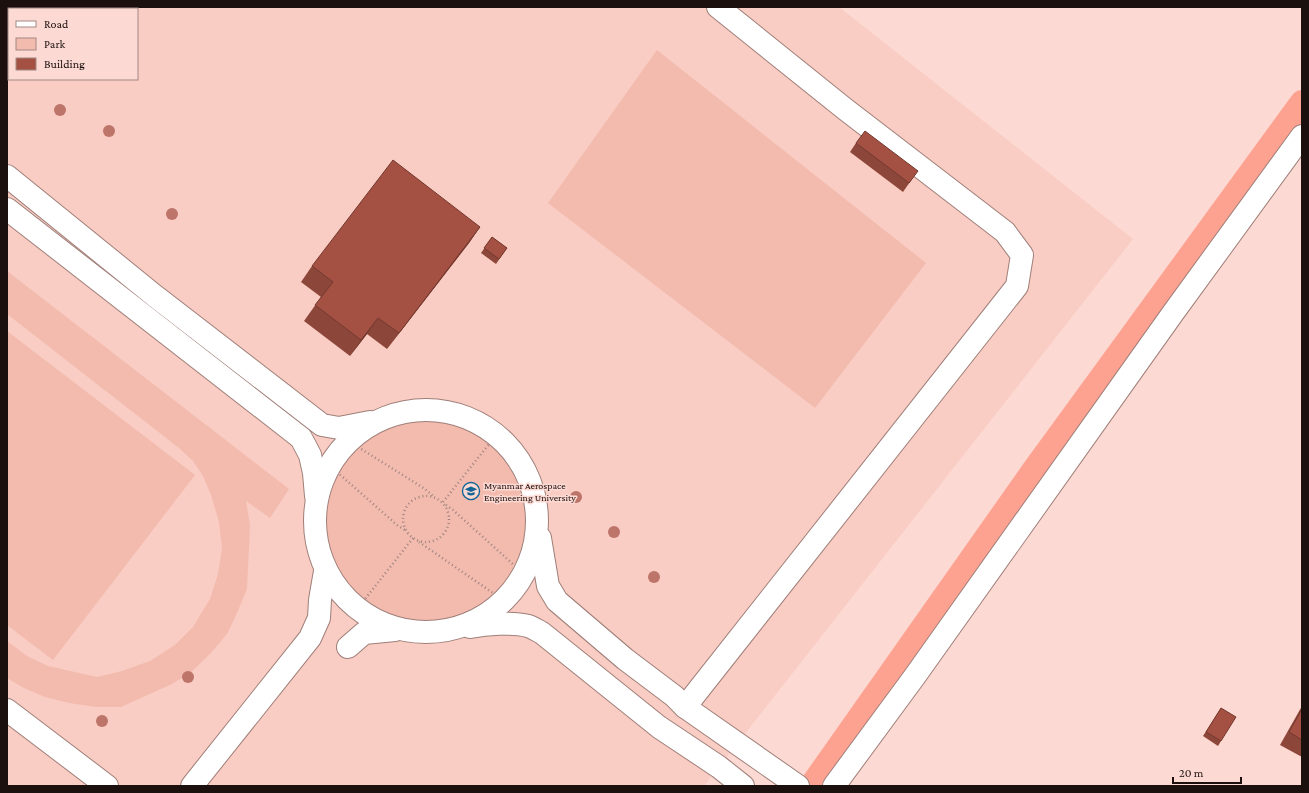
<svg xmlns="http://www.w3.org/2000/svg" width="1309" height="793" viewBox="0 0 1309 793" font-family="'Crimson Pro',serif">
<rect width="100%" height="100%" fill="#fcd9d2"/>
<!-- built -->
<path fill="#f9cdc4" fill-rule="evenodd" d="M7 7H839L1133 239 704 786H7ZM9 9H137V79H9Z"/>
<!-- green -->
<g fill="#f3baae">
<path d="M657 50 926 263 815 408 548 203Z"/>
<path d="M7 271 289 489 270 518 246 501 250 525 247 589 237 613 227 634 210 654 191 672 172 684 121 707H96L69 703 45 697 24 688 7 678V641L27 656 48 666 97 677 122 671 150 661 175 645 193 627 210 599 218 574 222 548 219 522 211 495 203 476 193 461 179 448 7 314Z"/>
<path d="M7 331 195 475 53 660 7 625Z"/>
<circle cx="427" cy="521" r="104"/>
</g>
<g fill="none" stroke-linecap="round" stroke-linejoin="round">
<!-- canal -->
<path stroke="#fda291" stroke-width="24" d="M811 786 1033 471 1302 102"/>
<!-- minor casing -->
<g stroke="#9f7f79" stroke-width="24">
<g id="minor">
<path d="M718 7 845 109 1005 232 1022 255 1017 286 685 707 798 786"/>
<path d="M7 176 155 296 322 425 339 428 370 422"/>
<path d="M7 209 301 438 310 455 314 473 316 496"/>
<circle cx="426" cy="521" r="111"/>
<path d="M540 538 548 586 557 601 625 659 674 696 685 707"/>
<path d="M470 627C486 624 512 622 528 626 532 627 538 631 542 633L659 727 719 767 743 786"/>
<path d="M348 647 364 633 395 630"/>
<path d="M7 710 107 786"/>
<path d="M192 786 310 638 319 618 320 600 325 571"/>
<path d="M834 786 915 676 1173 313 1302 136"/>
</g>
</g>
<!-- path -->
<g stroke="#9e8480" stroke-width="2.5" stroke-dasharray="1 3" stroke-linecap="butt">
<path d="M358 447 425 489 433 496"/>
<path d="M337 472 397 525 405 530"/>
<circle cx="426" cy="519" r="23"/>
<path d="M443 502 497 434"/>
<path d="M446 505 453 510 515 566 523 570"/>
<path d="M419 542 493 593 501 601"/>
<path d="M358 608 413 538"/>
</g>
<!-- minor -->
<use href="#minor" stroke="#fff" stroke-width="22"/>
</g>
<!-- trees -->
<g fill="#bd7469">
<circle cx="60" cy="110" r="6"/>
<circle cx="109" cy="131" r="6"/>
<circle cx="172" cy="214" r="6"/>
<circle cx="576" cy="497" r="6"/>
<circle cx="614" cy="532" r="6"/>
<circle cx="654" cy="577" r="6"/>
<circle cx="188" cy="677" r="6"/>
<circle cx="102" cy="721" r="6"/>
</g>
<!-- wall -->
<g fill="#8d463a">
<path d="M856 143 912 179 903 192 850 152Z"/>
<path d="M480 227 469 243 387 349 367 334 350 356 304 321 321 297 301 282 312 266Z"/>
<path d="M492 237 507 248 496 264 481 253Z"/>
<path d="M1302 706V757L1280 745Z"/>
<path d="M1221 708V741L1218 746 1203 736Z"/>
</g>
<!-- shaded-wall -->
<g fill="#73392f">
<path d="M480 227 469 243 387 349 399 333Z"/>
<path d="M378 318 367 334 350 356 361 340Z"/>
</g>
<!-- building -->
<g fill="#a45143" stroke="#73392f">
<path d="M865 131 918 171 909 183 856 143Z"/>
<path d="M393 160 480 227 399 333 378 318 361 340 315 305 333 282 312 266Z"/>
<path d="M492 237 507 248 499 259 484 248Z"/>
<path d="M1221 708 1236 717 1221 741 1206 732Z"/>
<path d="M1302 709V740L1289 732Z"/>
</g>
<!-- icons -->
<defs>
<g id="university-ring" transform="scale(0.9)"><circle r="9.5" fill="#fcd9d2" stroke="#106596" stroke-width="1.5"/><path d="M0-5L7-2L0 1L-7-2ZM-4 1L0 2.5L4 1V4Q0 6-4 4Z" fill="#106596"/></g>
</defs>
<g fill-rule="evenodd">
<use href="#university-ring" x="471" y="491"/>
</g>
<g text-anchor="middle" stroke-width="3" stroke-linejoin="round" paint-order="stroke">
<!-- poi labels -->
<g font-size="10" fill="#1c100e" stroke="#fcd9d2" text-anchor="start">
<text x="484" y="489">Myanmar Aerospace<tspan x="484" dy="12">Engineering University</tspan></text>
</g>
</g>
<!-- border -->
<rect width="1309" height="793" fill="none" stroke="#1c100e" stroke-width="16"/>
<!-- legend -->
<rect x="8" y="8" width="130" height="72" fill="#fcd9d2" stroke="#a28984"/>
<rect x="16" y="21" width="20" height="6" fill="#ffffff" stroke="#a28984"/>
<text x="44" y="28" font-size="12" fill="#1c100e">Road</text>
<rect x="16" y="38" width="20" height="12" fill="#f3baae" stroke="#a28984"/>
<text x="44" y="48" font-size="12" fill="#1c100e">Park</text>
<rect x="16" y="58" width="20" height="12" fill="#a45143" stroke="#a28984"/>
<text x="44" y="68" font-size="12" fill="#1c100e">Building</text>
<!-- scale -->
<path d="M1173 777v6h68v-6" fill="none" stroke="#1c100e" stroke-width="2"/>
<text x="1179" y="777" font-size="12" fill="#1c100e" stroke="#fcd9d2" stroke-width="3" paint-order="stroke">20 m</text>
</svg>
